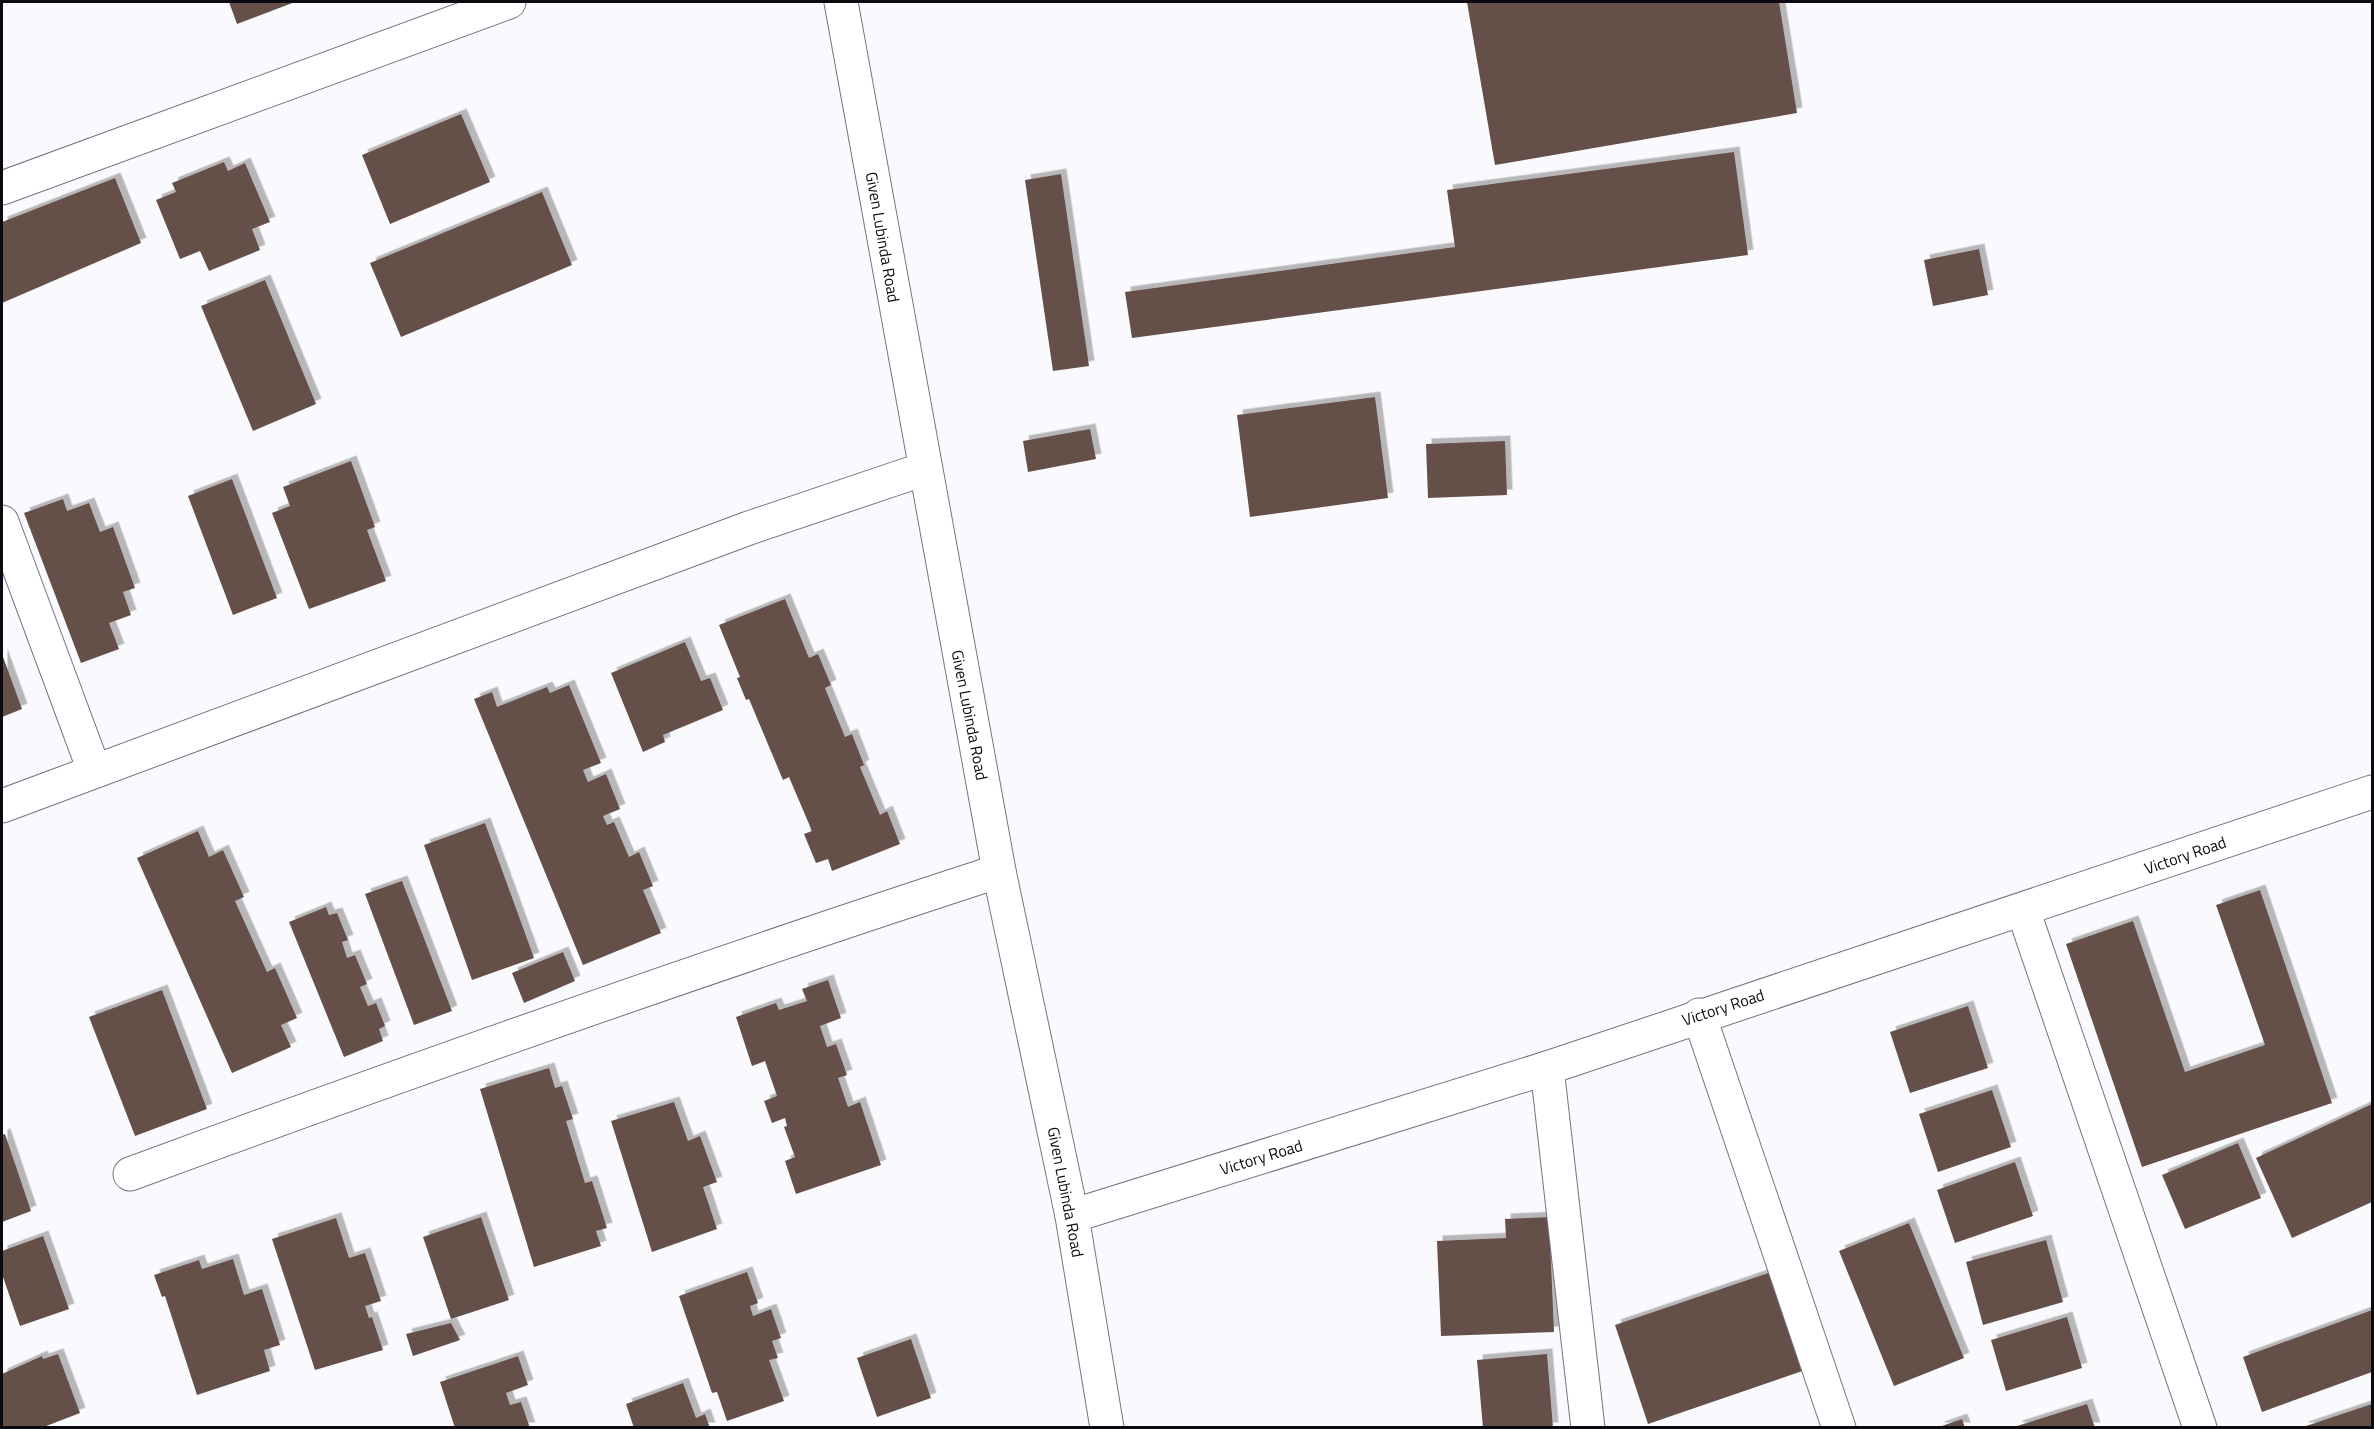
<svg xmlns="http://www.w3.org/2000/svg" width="2374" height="1429" viewBox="0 0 2374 1429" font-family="'Titillium Web',sans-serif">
<defs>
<filter id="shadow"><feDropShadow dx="5.5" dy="-5.5" stdDeviation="0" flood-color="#0004"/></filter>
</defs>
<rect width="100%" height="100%" fill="#faf9fd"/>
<!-- building -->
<g fill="#654f48" filter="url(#shadow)">
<path d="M229 2H295L237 24Z"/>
<path d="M1467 2H1779L1797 113 1495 165Z"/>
<path d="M461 114 490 182 390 224 362 155Z"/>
<path d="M1734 152 1748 255 1132 338 1125 292 1455 247 1447 190Z"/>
<path d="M224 162 228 171 245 163 270 222 252 229 260 250 209 271 200 251 180 259 156 200 176 192 172 183Z"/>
<path d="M1061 174 1089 366 1053 371 1025 180Z"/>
<path d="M115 178 141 243 2 303V222Z"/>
<path d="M542 192 572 265 401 337 370 263Z"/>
<path d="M1979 249 1988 295 1933 306 1924 260Z"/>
<path d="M265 280 316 404 253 431 201 306Z"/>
<path d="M1375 397 1388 498 1250 517 1237 415Z"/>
<path d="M1090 429 1096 459 1028 472 1023 441Z"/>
<path d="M1505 441 1507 495 1428 498 1426 444Z"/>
<path d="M351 461 375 527 367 530 386 581 309 609 272 513 290 506 283 487Z"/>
<path d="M232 479 277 598 233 615 188 496Z"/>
<path d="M63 499 67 511 89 503 100 532 113 527 135 588 123 592 131 615 109 623 119 649 81 663 24 513Z"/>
<path d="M785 599 809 658 818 654 831 685 825 688 845 737 852 734 864 765 860 767 880 815 887 811 900 844 832 871 828 859 816 863 804 834 812 831 789 777 783 780 749 699 746 700 737 678 740 677 719 625Z"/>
<path d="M685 642 701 681 710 678 723 710 663 735 665 742 643 752 611 673Z"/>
<path d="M2 654 22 709 2 717Z"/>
<path d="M569 685 601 763 583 770 588 782 606 774 620 809 603 816 607 825 614 822 629 857 639 852 653 886 643 890 661 933 583 965 474 699 492 692 497 707 547 687 550 693Z"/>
<path d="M485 823 534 958 472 980 424 845Z"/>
<path d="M198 831 209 857 223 850 244 897 235 901 267 972 275 968 297 1018 281 1025 291 1047 232 1073 137 858Z"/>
<path d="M402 881 452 1011 414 1025 365 894Z"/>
<path d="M2260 890 2332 1103 2142 1167 2066 944 2133 921 2185 1072 2265 1045 2216 905Z"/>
<path d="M326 907 329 915 337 913 348 940 342 942 347 958 355 955 367 984 360 987 368 1006 376 1003 385 1026 379 1029 383 1041 344 1057 289 922Z"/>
<path d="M563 952 575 981 524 1003 512 973Z"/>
<path d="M828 980 841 1018 820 1026 827 1047 836 1044 847 1075 838 1078 848 1107 860 1102 881 1165 796 1194 785 1161 795 1157 784 1127 787 1126 785 1118 772 1123 764 1101 777 1096 765 1061 752 1066 736 1017 776 1003 779 1010 807 1001 802 989Z"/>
<path d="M162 990 207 1109 135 1136 89 1017Z"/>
<path d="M1968 1006 1988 1068 1910 1093 1890 1032Z"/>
<path d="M549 1068 555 1088 562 1086 573 1119 566 1121 585 1183 592 1181 607 1228 596 1231 601 1246 534 1267 480 1089Z"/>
<path d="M1992 1090 2011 1147 1938 1172 1919 1114Z"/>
<path d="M674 1102 688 1141 700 1136 717 1182 703 1187 717 1229 652 1252 611 1121Z"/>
<path d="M2372 1104V1202L2292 1238 2256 1158Z"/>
<path d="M5 1134 31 1211 2 1222V1135Z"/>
<path d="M2238 1143 2261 1198 2185 1229 2162 1175Z"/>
<path d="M2015 1162 2033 1216 1955 1243 1937 1190Z"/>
<path d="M481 1217 509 1300 451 1319 423 1237Z"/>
<path d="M1549 1217 1554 1332 1441 1336 1437 1241 1506 1238 1505 1219Z"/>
<path d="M336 1218 349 1258 365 1253 381 1301 365 1306 369 1318 372 1317 383 1350 315 1370 272 1239Z"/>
<path d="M1909 1223 1964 1358 1894 1386 1839 1251Z"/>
<path d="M43 1236 69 1309 20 1326 2 1274V1251Z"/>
<path d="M2046 1240 2063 1302 1983 1325 1966 1262Z"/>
<path d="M233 1259 244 1295 262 1289 280 1345 264 1350 270 1371 197 1395 165 1296 162 1297 154 1275 199 1260 202 1269Z"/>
<path d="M1780 1269 1814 1367 1648 1424 1615 1325Z"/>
<path d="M747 1272 758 1303 750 1306 753 1316 771 1309 781 1338 772 1341 778 1358 769 1360 784 1401 727 1421 717 1392 712 1393 679 1296Z"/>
<path d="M2372 1310V1372L2262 1412 2243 1357Z"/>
<path d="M2067 1317 2082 1368 2006 1391 1991 1340Z"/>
<path d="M451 1323 460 1340 413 1356 406 1334Z"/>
<path d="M911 1339 931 1398 877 1417 857 1358Z"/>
<path d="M58 1354 80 1413 41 1428H2V1374L42 1356 43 1359Z"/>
<path d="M1547 1354 1553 1428H1483L1477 1360Z"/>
<path d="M518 1356 528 1385 506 1393 510 1405 521 1402 530 1428H455L440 1382Z"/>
<path d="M683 1383 696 1418 705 1414 710 1428H634L626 1404Z"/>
<path d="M2087 1404 2095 1428H2018L2017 1426Z"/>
<path d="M2372 1404V1428H2303V1427Z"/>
<path d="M1962 1419 1965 1428H1939V1427Z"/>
</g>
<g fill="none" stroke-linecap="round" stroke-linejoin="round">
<!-- minor casing -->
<g stroke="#777185" stroke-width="35">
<g id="minor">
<path d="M2 188 509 2"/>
<path d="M2 522 94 770"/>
<path d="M2 806 749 528 924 469"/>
<path d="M2023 910 2200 1428"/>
<path d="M1699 1015 1839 1428"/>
<path d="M1547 1068 1588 1428"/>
<path d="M130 1174C418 1068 707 966 999 871"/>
<path d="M1072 1216 1547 1068 2372 792"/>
</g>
</g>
<!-- tertiary casing -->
<g stroke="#777185" stroke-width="35">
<path id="tertiary" d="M841 2 999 871 1072 1216 1107 1428"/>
</g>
<!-- minor -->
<use href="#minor" stroke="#fff" stroke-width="33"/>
<!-- tertiary -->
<use href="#tertiary" stroke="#fff" stroke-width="33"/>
</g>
<g text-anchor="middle" stroke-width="6" stroke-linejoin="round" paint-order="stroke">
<!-- street labels -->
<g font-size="16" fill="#0c0a11" stroke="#fff">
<text transform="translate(883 237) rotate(80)" y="6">Given Lubinda Road</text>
<text transform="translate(970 715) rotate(79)" y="6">Given Lubinda Road</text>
<text transform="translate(2185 855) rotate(-19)" y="6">Victory Road</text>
<text transform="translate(1723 1007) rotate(-18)" y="6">Victory Road</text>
<text transform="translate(1261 1157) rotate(-17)" y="6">Victory Road</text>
<text transform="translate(1066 1192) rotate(79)" y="6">Given Lubinda Road</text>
</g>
</g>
<!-- border -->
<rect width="2374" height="1429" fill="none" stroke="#0c0a11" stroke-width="6"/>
</svg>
